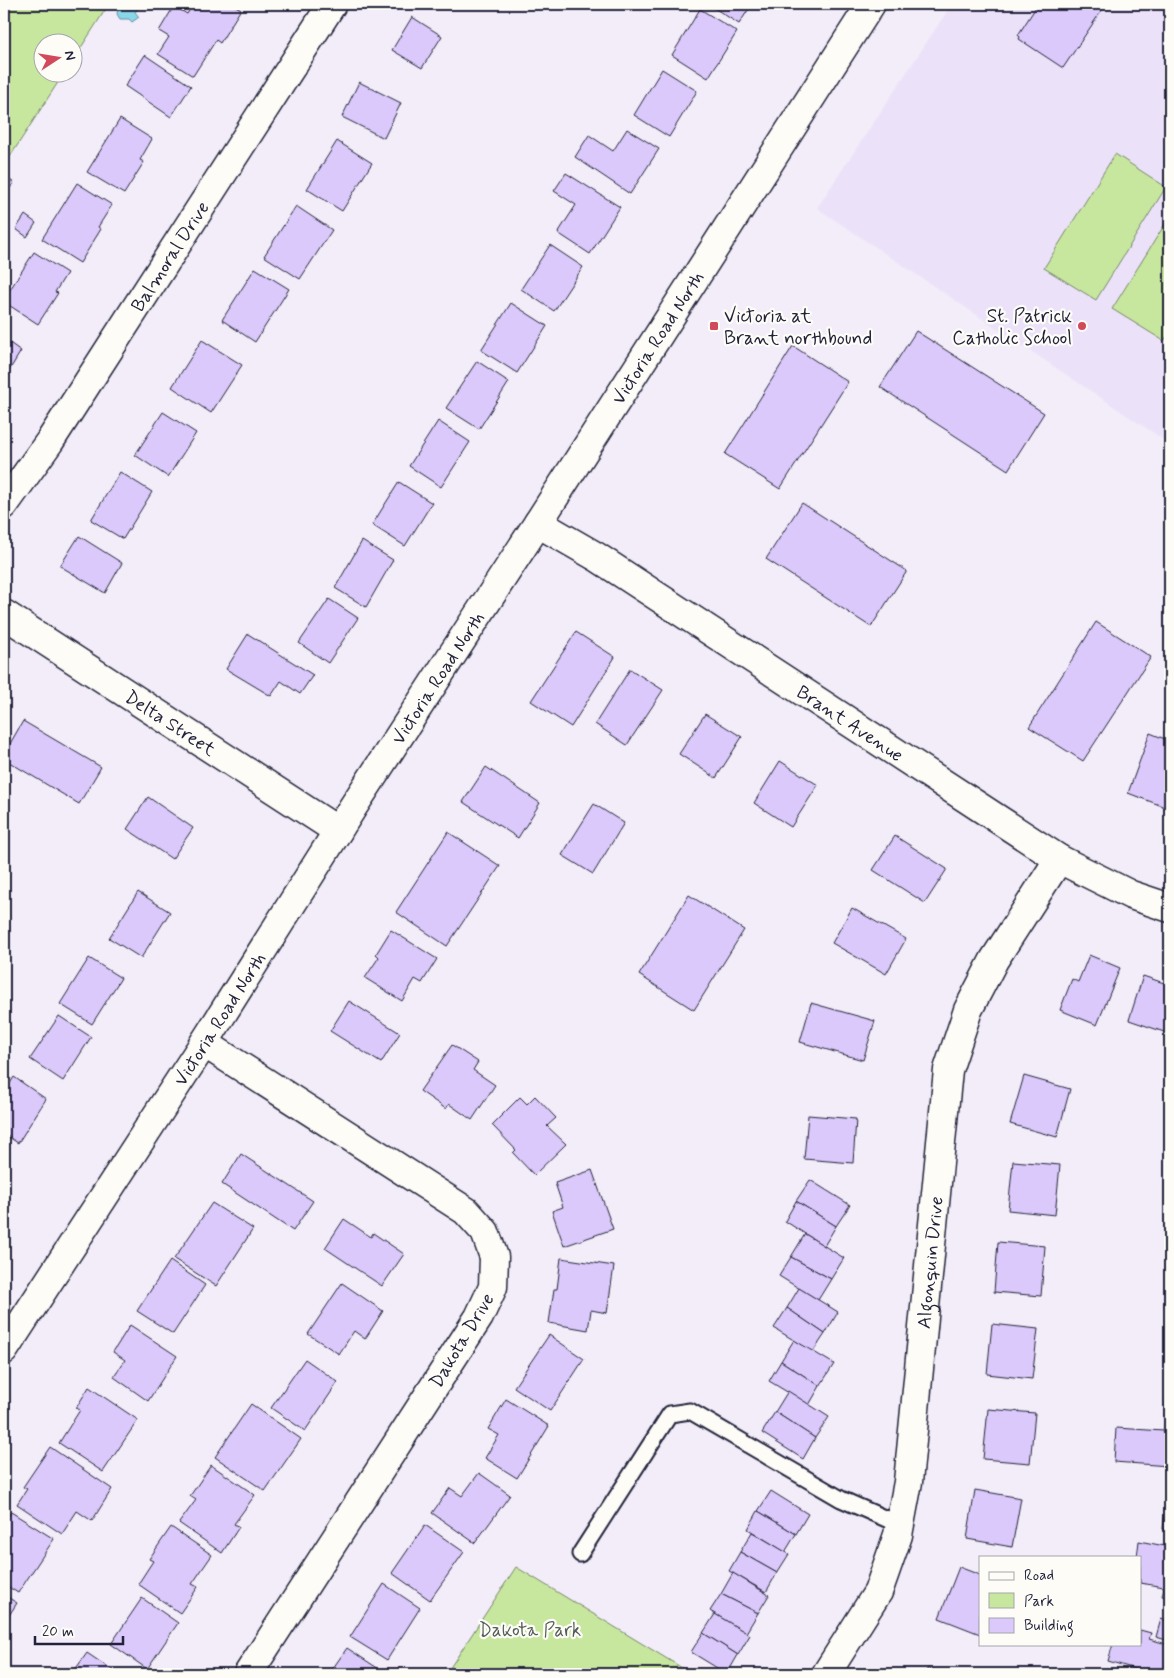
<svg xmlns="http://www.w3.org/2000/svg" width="1174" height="1678" viewBox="0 0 1174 1678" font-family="Mynerve,sans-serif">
<rect width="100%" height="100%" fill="#f2edf8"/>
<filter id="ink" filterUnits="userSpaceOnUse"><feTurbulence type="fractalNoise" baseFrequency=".02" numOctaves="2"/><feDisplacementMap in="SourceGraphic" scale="10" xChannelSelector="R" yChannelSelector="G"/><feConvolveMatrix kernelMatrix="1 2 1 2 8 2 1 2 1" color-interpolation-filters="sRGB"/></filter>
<g filter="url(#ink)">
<!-- built -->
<path fill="#ebe2f9" d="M952 4H1170V444L817 208Z"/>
<!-- green -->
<g fill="#c8e79e" stroke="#75846c">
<path d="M4 4H109L73 60 72 42H42V72L64 73 4 166Z"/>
<path d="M1115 154 1166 187 1096 300 1044 268Z"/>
<path d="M1170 216V331L1164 341 1112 309Z"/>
<path d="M516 1567 692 1674H446Z"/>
</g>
<!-- water -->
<path fill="#8ad7e9" stroke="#608fa3" d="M119 4H152L139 8 135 12 139 17 132 22 129 19H120L117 14Z"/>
<!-- building -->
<g fill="#dac9fa" stroke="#22223b">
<path d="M193 4H232L241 9 220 43 216 40 193 76 158 54 169 37 159 31 174 6 187 14Z"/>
<path d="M708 4H752L739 24Z"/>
<path d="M1038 4H1106L1063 68 1019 39 1020 37 1018 35Z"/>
<path d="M700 9 737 32 708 78 672 55Z"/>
<path d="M412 17 442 36 422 68 392 50Z"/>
<path d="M145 55 191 86 171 117 125 86Z"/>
<path d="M662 69 697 91 669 137 634 115Z"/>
<path d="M359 82 401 103 384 138 342 117Z"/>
<path d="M120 119 152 139 140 160 144 162 124 194 87 172Z"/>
<path d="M627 129 659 149 630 194 575 157 589 135 613 151Z"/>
<path d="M337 141 372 163 342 211 307 189Z"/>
<path d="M566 173 620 207 590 254 558 233 576 205 554 191Z"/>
<path d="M5 176 14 183 5 194 4 193Z"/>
<path d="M77 183 112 205 98 227 101 229 80 263 42 239Z"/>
<path d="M296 206 332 230 300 279 264 256Z"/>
<path d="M25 215 36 223 27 237 16 229Z"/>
<path d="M550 245 583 267 554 311 521 289Z"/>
<path d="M34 252 67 273 55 292 58 293 38 324 4 302V299Z"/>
<path d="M255 268 289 289 255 342 222 320Z"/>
<path d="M511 303 547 326 517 373 481 350Z"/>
<path d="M916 331 1044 413 1008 470 880 387Z"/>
<path d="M4 339 21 351 4 379Z"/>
<path d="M202 340 242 365 211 413 172 387Z"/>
<path d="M793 346 848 382 780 489 725 454Z"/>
<path d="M477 361 509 382 479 429 446 408Z"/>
<path d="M163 412 196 433 168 477 135 455Z"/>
<path d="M438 421 470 442 441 487 409 466Z"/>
<path d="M120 472 152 492 123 539 91 520Z"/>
<path d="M399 482 432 503 405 546 372 525Z"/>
<path d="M802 503 907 571 871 627 766 559Z"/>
<path d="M79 536 122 563 105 593 60 566Z"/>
<path d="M362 541 393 560 366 607 335 588Z"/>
<path d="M329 599 358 618 328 663 299 643Z"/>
<path d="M1096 622 1151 657 1083 761 1029 727Z"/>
<path d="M576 632 615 657 571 727 531 701Z"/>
<path d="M248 634 313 675 300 694 281 681 271 696 226 669Z"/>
<path d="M630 669 663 690 627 745 595 724Z"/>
<path d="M705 714 742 737 716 778 679 754Z"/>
<path d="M23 721 101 767 79 804 4 759V754Z"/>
<path d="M1150 733 1170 741V809L1128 793Z"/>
<path d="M780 761 818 785 791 827 754 803Z"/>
<path d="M486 767 540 803 518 838 463 802Z"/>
<path d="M148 797 193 828 172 859 127 829Z"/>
<path d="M594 804 624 823 593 874 562 855Z"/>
<path d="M448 832 500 866 447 946 396 912Z"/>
<path d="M895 836 947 869 925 903 873 870Z"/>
<path d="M138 892 170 912 141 958 109 938Z"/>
<path d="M689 895 744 930 694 1010 639 975Z"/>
<path d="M852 908 906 939 886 974 832 943Z"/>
<path d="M391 930 437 959 422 983 415 979 402 1001 365 978 379 957 376 954Z"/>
<path d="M1089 955 1120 968 1097 1025 1060 1010 1072 979 1078 982Z"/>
<path d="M89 958 121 978 92 1024 60 1004Z"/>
<path d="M1143 976 1170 985V1034L1129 1020Z"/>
<path d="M349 1001 400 1033 381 1063 330 1031Z"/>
<path d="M811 1003 875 1021 863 1060 800 1042Z"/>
<path d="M59 1016 91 1037 63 1081 30 1059Z"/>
<path d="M452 1045 478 1062 473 1070 495 1085 472 1120 449 1104 446 1109 420 1091Z"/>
<path d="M1024 1076 1070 1089 1057 1137 1010 1124Z"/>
<path d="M14 1077 46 1099 18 1143 4 1134V1093Z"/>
<path d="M535 1096 556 1118 547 1126 566 1144 534 1175 513 1153 516 1150 492 1125 520 1097 527 1104Z"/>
<path d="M808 1115 856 1119 853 1163 804 1159Z"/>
<path d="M241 1154 313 1201 293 1231 222 1184Z"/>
<path d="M1013 1161 1060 1165 1055 1215 1008 1210Z"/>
<path d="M592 1170 613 1229 564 1246 552 1211 563 1207 555 1183Z"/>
<path d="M810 1180 850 1205 836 1226 796 1201Z"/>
<path d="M796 1201 836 1226 824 1246 785 1221Z"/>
<path d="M212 1203 253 1229 216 1286 174 1259Z"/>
<path d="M344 1219 371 1237 373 1233 404 1254 382 1286 325 1248Z"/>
<path d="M805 1234 844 1258 831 1279 791 1257Z"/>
<path d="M998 1242 1045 1246 1041 1296 994 1292Z"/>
<path d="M791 1257 831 1279 818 1300 779 1276Z"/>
<path d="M561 1258 614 1266 607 1313 591 1310 588 1330 549 1323 554 1289H557Z"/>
<path d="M170 1261 205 1285 173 1334 137 1311Z"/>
<path d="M342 1283 383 1311 365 1339 354 1331 339 1354 308 1334Z"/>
<path d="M799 1288 838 1312 825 1334 787 1308Z"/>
<path d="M787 1308 825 1334 813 1352 774 1328Z"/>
<path d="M992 1324 1038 1329 1032 1379 987 1374Z"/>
<path d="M130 1325 177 1356 148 1401 114 1377 125 1360 113 1352Z"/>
<path d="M549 1335 584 1359 550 1411 514 1387Z"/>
<path d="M794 1340 834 1364 820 1386 781 1361Z"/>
<path d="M305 1359 338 1382 305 1431 271 1408Z"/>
<path d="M781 1361 820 1386 809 1405 769 1381Z"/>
<path d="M89 1387 138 1420 103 1472 59 1443 80 1410 76 1408Z"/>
<path d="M788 1391 829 1417 815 1438 775 1412Z"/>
<path d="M506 1399 549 1426 517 1478 485 1458 499 1435 488 1429Z"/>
<path d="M1166 1400H1170V1463H1169V1466L1114 1462 1116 1428 1164 1431Z"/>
<path d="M251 1404 301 1439 265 1491 215 1457Z"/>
<path d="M988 1409 1035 1413 1030 1463 983 1459Z"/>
<path d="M775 1412 815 1438 803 1459 762 1433Z"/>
<path d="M50 1447 112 1489 92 1521 77 1511 62 1534 17 1504 27 1489 23 1487Z"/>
<path d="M211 1465 255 1495 234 1524 239 1527 222 1553 179 1523 196 1500 190 1496Z"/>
<path d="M479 1473 510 1495 475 1543 432 1513 450 1488 462 1496Z"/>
<path d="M1168 1485H1170V1530L1163 1529Z"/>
<path d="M975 1490 1021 1498 1012 1547 967 1539Z"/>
<path d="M771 1491 808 1514 796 1534 758 1511Z"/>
<path d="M758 1511 796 1534 785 1552 748 1529Z"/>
<path d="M11 1512 54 1539 18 1593 4 1584V1523Z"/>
<path d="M425 1525 464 1552 430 1600 392 1573Z"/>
<path d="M171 1527 212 1555 192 1584 198 1587 180 1613 138 1584 153 1561 149 1559Z"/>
<path d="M752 1532 789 1554 777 1573 740 1552Z"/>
<path d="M1139 1541 1170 1547V1598L1162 1596 1164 1587 1140 1583V1557H1137Z"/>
<path d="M740 1552 777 1573 766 1592 729 1571Z"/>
<path d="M959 1567 980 1575V1634L939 1618Z"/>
<path d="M733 1573 769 1595 758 1613 721 1594Z"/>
<path d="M384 1584 420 1608 387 1660 350 1637Z"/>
<path d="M721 1594 758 1613 746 1633 710 1611Z"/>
<path d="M4 1595 17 1603 4 1623Z"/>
<path d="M142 1598 178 1623 147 1669 111 1644Z"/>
<path d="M715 1614 750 1635 738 1655 703 1633Z"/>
<path d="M1161 1619 1170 1622V1641L1156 1637Z"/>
<path d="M1140 1630 1151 1633 1149 1639 1170 1645V1674H1152L1108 1661 1113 1644H1140Z"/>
<path d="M703 1633 738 1655 727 1674 691 1652Z"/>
<path d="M347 1648 385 1673 384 1674H334L331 1671Z"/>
<path d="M87 1653 118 1674H72Z"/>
<path d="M928 1668 937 1674H924Z"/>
</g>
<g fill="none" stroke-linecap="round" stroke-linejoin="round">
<!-- service casing -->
<g stroke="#22223b" stroke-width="19">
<path id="service" d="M580 1554 670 1414 690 1411 841 1499 900 1525"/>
</g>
<!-- minor casing -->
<g stroke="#22223b" stroke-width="31">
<g id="minor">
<path id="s1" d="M4 505 50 441 332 4"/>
<path id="s2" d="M538 523 597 557 1059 859 1131 895 1170 908"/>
<path id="s3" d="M4 614 338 831"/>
<path d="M204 1043 466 1211 485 1232 494 1257 493 1287 479 1317 248 1674"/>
<path id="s4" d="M826 1674 878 1592 898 1535 908 1482 948 1070 968 1010 994 960 1059 859"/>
</g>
</g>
<!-- secondary casing -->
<g stroke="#22223b" stroke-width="31">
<g id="secondary">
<path id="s5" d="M4 1350 204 1043 353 807 538 523 871 4"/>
</g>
</g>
<!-- service -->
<use href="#service" stroke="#fdfcf7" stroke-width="15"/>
<!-- minor -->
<use href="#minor" stroke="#fdfcf7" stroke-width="28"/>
<!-- secondary -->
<use href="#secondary" stroke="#fdfcf7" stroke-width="28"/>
</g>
</g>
<!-- markers -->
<g fill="#d1495b" stroke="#fdfcf7" stroke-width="2">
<rect x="709" y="321" width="10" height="10" rx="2.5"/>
<circle cx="1082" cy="326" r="5"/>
</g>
<g text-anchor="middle" stroke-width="4.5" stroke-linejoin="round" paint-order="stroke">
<!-- street labels -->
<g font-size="19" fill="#22223b" stroke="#fdfcf7">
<text dy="7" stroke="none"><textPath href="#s1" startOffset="299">Balmoral Drive</textPath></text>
<text dy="7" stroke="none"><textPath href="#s5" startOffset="1205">Victoria Road North</textPath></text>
<text dy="7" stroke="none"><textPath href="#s5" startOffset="800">Victoria Road North</textPath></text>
<text dy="7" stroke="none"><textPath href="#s3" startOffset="199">Delta Street</textPath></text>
<text dy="7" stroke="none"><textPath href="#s2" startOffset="371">Brant Avenue</textPath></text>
<text dy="7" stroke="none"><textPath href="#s5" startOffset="395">Victoria Road North</textPath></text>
<text dy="7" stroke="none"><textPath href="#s4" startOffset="432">Algonquin Drive</textPath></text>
<text transform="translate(461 1340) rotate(-59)" y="7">Dakota Drive</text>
</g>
<!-- poi labels -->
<g font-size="19" fill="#22223b" stroke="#fdfcf7" text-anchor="start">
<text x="724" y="322">Victoria at<tspan x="724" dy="22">Brant northbound</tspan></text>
<text x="1072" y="322" text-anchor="end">St. Patrick<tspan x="1072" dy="22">Catholic School</tspan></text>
</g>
<!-- park labels -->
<g font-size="19" fill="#545d59" stroke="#fdfcf7">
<text x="530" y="1636">Dakota Park</text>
</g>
</g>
<!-- margin -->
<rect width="1174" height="1678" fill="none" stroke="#fdfcf7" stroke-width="20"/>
<rect x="10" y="10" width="1154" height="1658" fill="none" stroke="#22223b" stroke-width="2" filter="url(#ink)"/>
<!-- legend -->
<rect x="979" y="1556" width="162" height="90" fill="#fdfcf7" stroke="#a5a5ac"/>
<rect x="989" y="1572" width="25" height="8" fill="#fdfcf7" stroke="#a5a5ac"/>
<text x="1024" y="1580" font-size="15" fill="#22223b">Road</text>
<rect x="989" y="1593" width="25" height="15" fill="#c8e79e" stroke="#a5a5ac"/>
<text x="1024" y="1606" font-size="15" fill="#22223b">Park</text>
<rect x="989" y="1618" width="25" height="15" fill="#dac9fa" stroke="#a5a5ac"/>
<text x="1024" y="1630" font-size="15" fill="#22223b">Building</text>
<!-- north arrow -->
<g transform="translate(58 58) rotate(78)"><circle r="24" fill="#fdfcf7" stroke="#a5a5ac"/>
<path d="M0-4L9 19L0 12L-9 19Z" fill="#d1495b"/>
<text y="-8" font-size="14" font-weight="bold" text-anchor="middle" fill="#22223b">N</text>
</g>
<!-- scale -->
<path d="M35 1636v8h88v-8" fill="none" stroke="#22223b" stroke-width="2.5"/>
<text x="42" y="1636" font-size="15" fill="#22223b" stroke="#fdfcf7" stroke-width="4" paint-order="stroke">20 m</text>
</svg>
